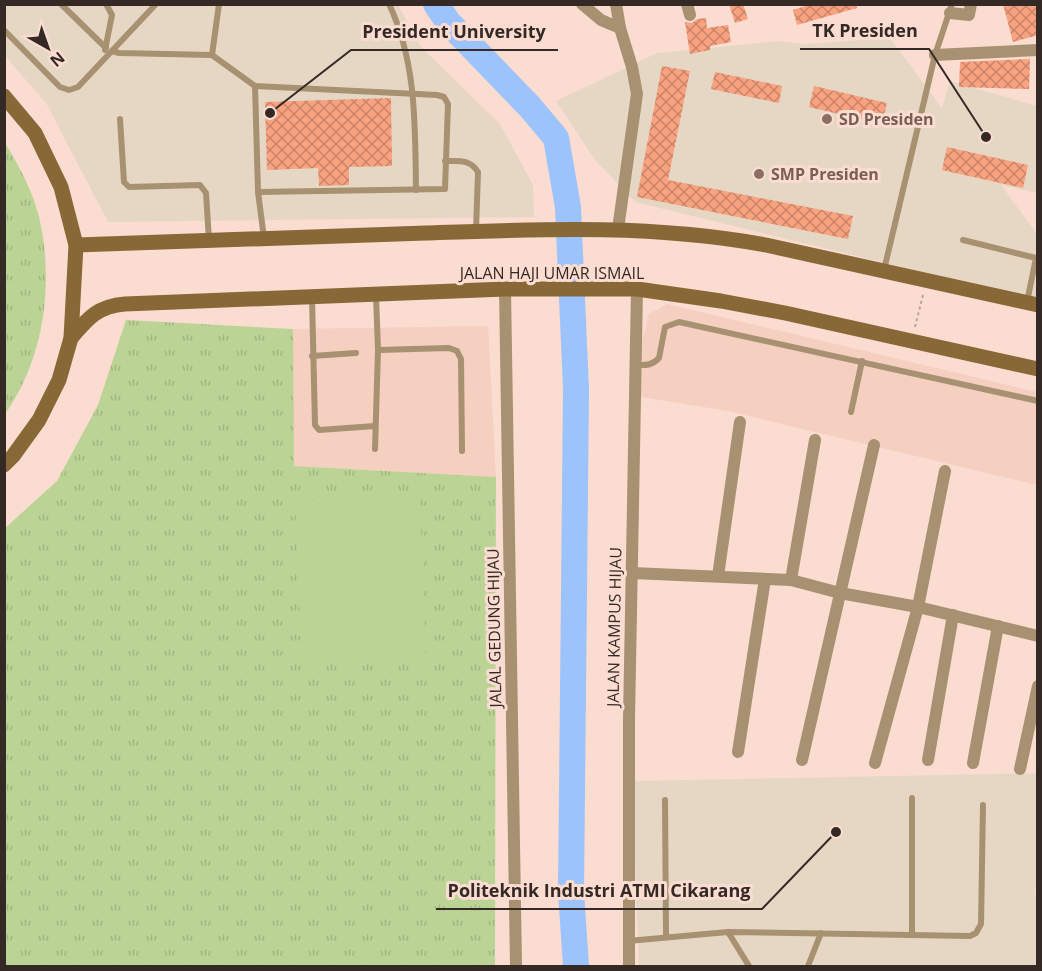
<svg xmlns="http://www.w3.org/2000/svg" width="1042" height="971" viewBox="0 0 1042 971" font-family="'Open Sans',sans-serif">
<defs>
<pattern id="grass-tufts" width="24" height="20" patternUnits="userSpaceOnUse" patternTransform="scale(1.5)"><rect width="24" height="20" fill="#bbd495"/><path d="M3 7l-1-3M5 7V3M7 7l1-3M15 17l-1-3M17 17v-4M19 17l1-3" fill="none" stroke="#a1b680"/></pattern>
<pattern id="building-cross-hatch" width="8" height="8" patternUnits="userSpaceOnUse" patternTransform="scale(1.5)"><rect width="8" height="8" fill="#f9a280"/><path d="M0 0l8 8M0 8l8-8" fill="none" stroke="#ca8469"/></pattern>
</defs>
<rect width="100%" height="100%" fill="#fbdcd1"/>
<!-- built -->
<g fill="#f5cfc0">
<path d="M667 304 1037 392V485L728 411 629 395 649 314Z"/>
<path d="M488 326 496 477 293 466V329Z"/>
</g>
<!-- education -->
<g fill="#e6d7c5">
<path d="M4 5H398L421 47 500 124 533 185 534 217 108 222 46 103 5 56Z"/>
<path d="M890 38 942 108 950 81 1037 106V193L1001 185 1037 234V300L635 202 595 160 556 101 657 53 780 41 804 44Z"/>
<path d="M1037 773 1038 883 1034 890 1038 908 1037 966H639L632 781Z"/>
</g>
<!-- grass -->
<g fill="url(#grass-tufts)">
<path d="M5 143C18 164 31 188 38 213 55 280 45 357 5 414Z"/>
<path d="M126 320 293 329 294 466 496 477 495 966H5L4 529 57 481 98 405Z"/>
</g>
<!-- pitch -->
<path fill="#bbd495" d="M420 495 426 660 302 665 295 501Z"/>
<g fill="none" stroke-linecap="round" stroke-linejoin="round">
<!-- river -->
<path stroke="#9cc3fc" stroke-width="26" d="M436 4 448 22 530 107 556 138 568 207 576 389 571 892 576 966"/>
</g>
<!-- building -->
<g fill="url(#building-cross-hatch)">
<path d="M729 4H743L748 19 735 23Z"/>
<path d="M811 4H856L857 8 797 25 793 10Z"/>
<path d="M1003 4H1038V35L1013 42Z"/>
<path d="M706 18 707 28 728 25 731 42 710 46V50L690 54 685 22 692 23 697 19Z"/>
<path d="M1030 59 1029 89 959 87 960 62Z"/>
<path d="M662 66 690 71 668 180 853 216 848 239 637 197Z"/>
<path d="M715 72 782 86 779 103 711 89Z"/>
<path d="M814 86 887 103 882 124 809 107Z"/>
<path d="M391 98 392 166 349 167V185L319 186 318 168 267 170 265 102Z"/>
<path d="M947 147 1028 165 1023 188 942 170Z"/>
</g>
<g fill="none" stroke-linecap="round" stroke-linejoin="round">
<!-- path -->
<path stroke="#bba39a" stroke-width="2" stroke-dasharray="3 3" stroke-linecap="butt" d="M915 327 923 295"/>
<!-- service -->
<g stroke="#a79171" stroke-width="6">
<path d="M61 4 106 48"/>
<path d="M389 4C417 63 415 127 416 190"/>
<path d="M4 30 60 87 69 90 78 87 156 4"/>
<path d="M105 50 112 15 106 4"/>
<path d="M112 51 119 53 212 55 255 86 437 95 444 97 448 104 445 189 258 192"/>
<path d="M212 55 219 4"/>
<path d="M255 86 258 192 264 238"/>
<path d="M120 119 124 182 129 187 200 185 206 193 209 240"/>
<path d="M445 161C459 161 470 159 478 172L476 231"/>
<path d="M963 240 1036 258 1027 302"/>
<path d="M884 270 935 55 952 4"/>
<path d="M312 297 315 425 319 430 375 426"/>
<path d="M378 350 449 348 457 351 461 359 462 451"/>
<path d="M312 356 356 353"/>
<path d="M635 365C645 365 652 366 659 358L665 327 679 322 1038 401"/>
<path d="M851 412 862 361"/>
<path d="M375 449 378 350 376 296"/>
<path d="M665 800 666 937"/>
<path d="M728 932 749 966"/>
<path d="M912 934V798"/>
<path d="M628 941 728 932 970 936 976 933 981 924 983 805"/>
<path d="M808 966 821 933"/>
</g>
<!-- minor -->
<g stroke="#a79171" stroke-width="12">
<path d="M582 4 601 20 620 28"/>
<path d="M616 4 620 28 632 67 637 94 618 229"/>
<path d="M687 4 690 15"/>
<path d="M950 13 969 15 971 4"/>
<path d="M935 55 1038 50"/>
<path d="M505 289 516 966"/>
<path d="M632 573 791 580 840 593 918 607 1038 636"/>
<path d="M718 576 740 422"/>
<path d="M791 580 815 440"/>
<path d="M738 752 765 579"/>
<path d="M802 760 874 445"/>
<path d="M928 760 953 615"/>
<path d="M875 763 918 607 945 471"/>
<path d="M973 763 998 626"/>
<path d="M1020 769 1038 686"/>
<path d="M629 966V719L637 289"/>
</g>
<!-- secondary -->
<g stroke="#886837" stroke-width="15">
<path d="M4 96 35 133 61 187 76 245 71 338 59 380 39 420 13 456 4 465"/>
<path d="M76 245C192 241 309 237 426 233 540 229 653 224 766 245L1038 305"/>
<path d="M71 338C88 318 98 306 125 304L505 289H637L721 301 785 313 1038 369"/>
</g>
</g>
<!-- markers -->
<g fill="#8d6e63" stroke="#fbdcd1" stroke-width="2">
<circle cx="827" cy="119" r="6"/>
<circle cx="759" cy="174" r="6"/>
</g>
<g text-anchor="middle" stroke-width="6" stroke-linejoin="round" paint-order="stroke">
<!-- education labels -->
<g font-size="16" font-weight="bold" fill="#785e54" stroke="#fbdcd1" text-anchor="start">
<text x="839" y="125">SD Presiden</text>
<text x="771" y="180">SMP Presiden</text>
</g>
<!-- street labels -->
<g font-size="16" fill="#352925" stroke="#fbdcd1">
<text x="552" y="279">JALAN HAJI UMAR ISMAIL</text>
<text transform="translate(614 627) rotate(-89)" y="6">JALAN KAMPUS HIJAU</text>
<text transform="translate(494 628) rotate(-91)" y="6">JALAL GEDUNG HIJAU</text>
</g>
</g>
<!-- callouts -->
<path fill="none" stroke="#352925" stroke-width="2" d="M986 137L929 49H800M270 113L351 50H558M836 832L762 909H436"/>
<g fill="#352925" stroke="#fbdcd1" stroke-width="2">
<circle cx="986" cy="137" r="6"/>
<circle cx="270" cy="113" r="6"/>
<circle cx="836" cy="832" r="6"/>
</g>
<g font-size="18" text-anchor="middle" font-weight="bold" fill="#352925" stroke="#fbdcd1" stroke-width="6" stroke-linejoin="round" paint-order="stroke">
<text x="865" y="37">TK Presiden</text>
<text x="454" y="38">President University</text>
<text x="599" y="897">Politeknik Industri ATMI Cikarang</text>
</g>
<!-- border -->
<rect width="1042" height="971" fill="none" stroke="#352925" stroke-width="12"/>
<!-- north arrow -->
<g transform="translate(48 48) rotate(140)" stroke="#fbdcd1" stroke-width="4.5" paint-order="stroke">
<path d="M0-4.5L10 22L0 15L-10 22Z" fill="#352925"/>
<text y="-9" font-size="16" font-weight="bold" text-anchor="middle" fill="#352925">N</text>
</g>
</svg>
